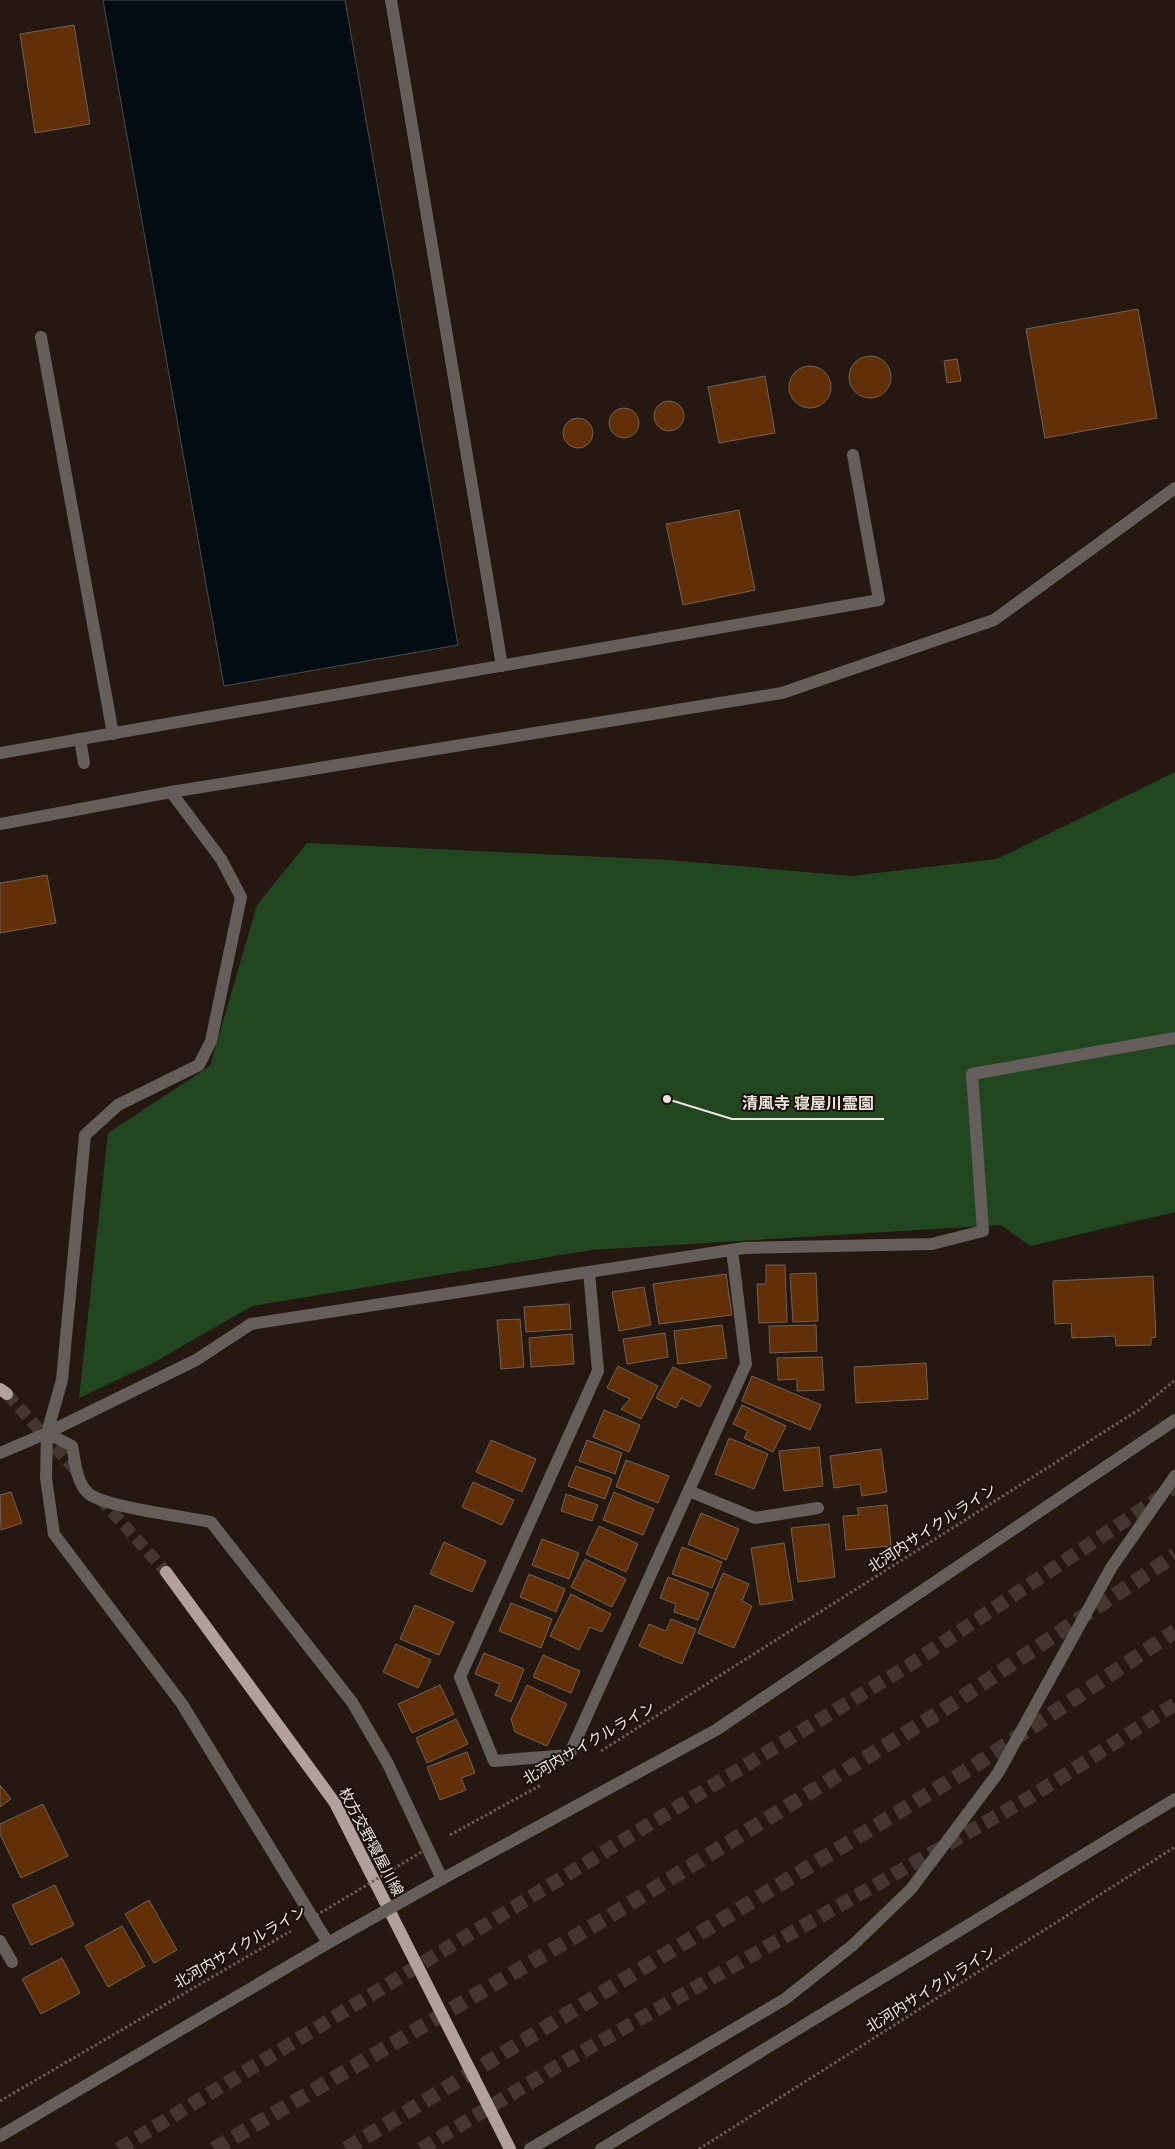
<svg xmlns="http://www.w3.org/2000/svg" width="1175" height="2149" viewBox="0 0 1175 2149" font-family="Ubuntu,'Noto Sans JP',sans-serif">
<rect width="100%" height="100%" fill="#251810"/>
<!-- green -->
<path fill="#224720" d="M1175 772V1212L1030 1246 1001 1225 591 1250 252 1306 153 1363 79 1398 108 1133 210 1066 257 905 307 843 669 860 851 876 997 859Z"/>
<!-- water -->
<path fill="#030c12" stroke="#4a4d50" d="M103 0H345L458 645 224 686Z"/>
<!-- building -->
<g fill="#623008" stroke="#716158">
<path d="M74 25 90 124 35 133 20 34Z"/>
<path d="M1138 309 1157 418 1045 438 1026 329Z"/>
<circle cx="870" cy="377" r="21"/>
<path d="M957 359 961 381 947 383 944 361Z"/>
<circle cx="810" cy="387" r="21"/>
<path d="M765 376 775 433 719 443 708 387Z"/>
<circle cx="669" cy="416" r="15"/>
<circle cx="624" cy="423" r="15"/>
<circle cx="578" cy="433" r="15"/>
<path d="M739 510 755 590 683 605 666 524Z"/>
<path d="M47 875 56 923 0 933V883Z"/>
<path d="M766 1265H785L787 1322 759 1323 757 1284H766Z"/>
<path d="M816 1273 818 1321 793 1322 790 1274Z"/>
<path d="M726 1274 732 1315 659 1324 653 1284Z"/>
<path d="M1153 1276 1156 1337 1151 1338V1345L1116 1346 1115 1336 1072 1338 1071 1323 1055 1324 1053 1281Z"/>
<path d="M644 1287 651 1325 619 1331 612 1292Z"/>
<path d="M569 1304 571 1329 526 1332 524 1307Z"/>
<path d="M520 1319 524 1367 501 1369 497 1320Z"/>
<path d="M722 1325 727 1358 678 1364 674 1331Z"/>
<path d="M816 1325 817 1351 770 1353 769 1326Z"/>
<path d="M665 1333 668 1357 627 1364 623 1339Z"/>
<path d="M572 1334 574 1364 531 1367 529 1338Z"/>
<path d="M822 1357 824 1390 797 1391V1379L778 1380 777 1358Z"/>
<path d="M926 1363 928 1399 856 1403 854 1367Z"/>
<path d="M618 1366 658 1386 641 1419 621 1409 630 1399 607 1388Z"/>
<path d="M673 1367 711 1386 700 1407 681 1398 676 1408 656 1398Z"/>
<path d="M752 1376 821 1405 810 1430 742 1401Z"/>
<path d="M742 1405 786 1426 773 1452 744 1438 748 1431 733 1424Z"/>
<path d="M604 1410 640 1425 629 1452 593 1437Z"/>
<path d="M729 1438 768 1454 754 1489 715 1474Z"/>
<path d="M491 1440 536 1459 522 1492 476 1472Z"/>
<path d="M587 1440 622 1453 615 1474 579 1461Z"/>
<path d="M819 1447 823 1486 784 1491 779 1451Z"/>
<path d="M881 1449 887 1492 862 1496 860 1484 834 1488 830 1456Z"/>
<path d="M626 1460 669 1476 658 1503 616 1487Z"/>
<path d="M576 1466 612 1479 605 1499 568 1486Z"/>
<path d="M473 1482 514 1500 502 1525 462 1507Z"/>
<path d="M11 1492 22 1523 1 1530 0 1495Z"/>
<path d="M614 1492 654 1509 643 1535 603 1520Z"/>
<path d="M566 1494 598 1505 592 1521 561 1511Z"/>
<path d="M887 1505 891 1546 846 1550 843 1516 859 1515 857 1508Z"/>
<path d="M701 1513 739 1529 726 1560 688 1544Z"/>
<path d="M829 1524 835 1577 798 1582 791 1528Z"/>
<path d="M599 1526 638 1544 626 1572 586 1554Z"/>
<path d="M542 1539 579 1553 569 1579 532 1565Z"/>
<path d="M444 1542 486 1561 472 1592 430 1574Z"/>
<path d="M784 1543 793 1600 760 1605 751 1548Z"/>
<path d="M682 1547 722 1562 712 1588 672 1574Z"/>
<path d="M585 1559 626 1579 612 1607 571 1587Z"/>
<path d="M723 1573 749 1584 742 1601 752 1606 734 1648 698 1633Z"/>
<path d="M529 1574 565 1589 556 1612 520 1597Z"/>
<path d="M668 1577 709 1593 698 1620 674 1612 676 1604 660 1598Z"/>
<path d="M571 1594 611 1614 602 1632 590 1627 579 1650 550 1636Z"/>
<path d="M511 1603 552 1619 541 1648 499 1631Z"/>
<path d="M415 1605 454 1622 439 1655 400 1639Z"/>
<path d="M671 1619 696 1629 682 1664 639 1646 649 1624 666 1631Z"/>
<path d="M396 1644 431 1660 418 1688 383 1672Z"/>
<path d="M484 1653 524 1669 511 1702 495 1695 500 1684 475 1674Z"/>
<path d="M543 1655 580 1671 571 1693 533 1677Z"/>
<path d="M440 1685 454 1714 412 1733 398 1704Z"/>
<path d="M527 1685 567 1704 547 1746 515 1732 511 1719Z"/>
<path d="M456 1719 468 1744 427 1763 416 1738Z"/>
<path d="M467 1752 475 1773 461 1778 466 1790 440 1800 427 1767Z"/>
<path d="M0 1785 11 1799 0 1807Z"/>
<path d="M43 1804 68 1856 21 1878 0 1834V1824Z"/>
<path d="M55 1885 74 1925 31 1945 12 1905Z"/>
<path d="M149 1900 177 1950 154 1963 125 1914Z"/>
<path d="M122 1926 145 1966 108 1987 85 1946Z"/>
<path d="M62 1958 80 1993 41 2014 22 1979Z"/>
</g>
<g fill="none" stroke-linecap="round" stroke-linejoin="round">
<!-- primary-tunnel -->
<g stroke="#43372f" stroke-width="12" stroke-dasharray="12 6" stroke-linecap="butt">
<path d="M7 1394 80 1475"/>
<path d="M100 1498 166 1572"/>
</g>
<!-- trunk-tunnel -->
<g stroke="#43372f" stroke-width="14" stroke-dasharray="14 7" stroke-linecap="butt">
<path d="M119 2149 911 1664 1175 1487"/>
<path d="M421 2149 559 2065 1032 1796 1175 1704"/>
</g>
<!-- motorway-tunnel -->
<g stroke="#43372f" stroke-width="15" stroke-dasharray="15 8" stroke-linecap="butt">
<path d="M214 2149 608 1917 940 1712 1175 1555"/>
<path d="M346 2149 974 1766 1175 1631"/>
</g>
<!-- path -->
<g stroke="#675b54" stroke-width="3" stroke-dasharray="2.5 2.5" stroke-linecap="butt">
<path d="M601 1751 1140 1409 1175 1380"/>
<path d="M450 1835 541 1785"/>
<path d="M0 2101 291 1931"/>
<path d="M699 2149 1175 1847"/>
</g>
<!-- service -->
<g stroke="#655e5a" stroke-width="12">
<path d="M391 0 502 666"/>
<path d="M41 337 113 734"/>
<path d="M80 739 84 763"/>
<path d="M0 753 879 600 853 455"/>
<path d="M689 1491 755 1518 818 1508"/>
</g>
<!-- minor -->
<g stroke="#655e5a" stroke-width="12">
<path d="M171 792 221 859 241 897 211 1041 199 1065 118 1105 85 1135 62 1380 47 1433 196 1360 251 1324 744 1248 932 1244 983 1231 972 1074 1175 1038"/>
<path d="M589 1272 598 1371 460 1677 494 1761 569 1755 746 1364 732 1250"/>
<path d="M0 1453 47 1433 72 1446C75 1460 76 1482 88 1493 103 1507 187 1517 211 1522L352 1702 388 1764 442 1879 716 1730 1175 1420"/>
<path d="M0 1941 12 1962"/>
<path d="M0 2136 328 1943 182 1704 54 1534 46 1478 47 1433"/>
<path d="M530 2149 785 1999 853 1945 911 1889 998 1773 1111 1568 1175 1476"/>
<path d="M601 2149 1175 1799"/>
</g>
<!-- tertiary -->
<path stroke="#655e5a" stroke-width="12" d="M0 824 171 792 782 693 994 620 1175 488"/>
<!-- primary -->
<g stroke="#b1a19a" stroke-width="12">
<path d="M0 1389 7 1394"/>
<path d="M166 1572 335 1803 510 2149"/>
</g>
<!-- path-bridge -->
<path stroke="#675b54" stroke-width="3" stroke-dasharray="2.5 2.5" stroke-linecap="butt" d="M312 1918 428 1848"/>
<!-- minor-bridge -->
<path stroke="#655e5a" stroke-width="12" d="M328 1943 442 1879"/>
</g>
<g text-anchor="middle" stroke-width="4" stroke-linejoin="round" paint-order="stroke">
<!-- street labels -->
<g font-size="15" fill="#f0e6e1" stroke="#1b0f07">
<text transform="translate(932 1528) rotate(-33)" y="5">北河内サイクルライン</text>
<text transform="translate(589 1743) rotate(-30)" y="5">北河内サイクルライン</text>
<text transform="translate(371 1842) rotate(62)" y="5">枚方交野寝屋川線</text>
<text transform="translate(240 1947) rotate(-30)" y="5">北河内サイクルライン</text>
<text transform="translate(931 1989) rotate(-32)" y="5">北河内サイクルライン</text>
</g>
</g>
<!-- callouts -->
<path fill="none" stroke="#f0e6e1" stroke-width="2" d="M667 1099L732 1119H884"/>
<circle fill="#f0e6e1" stroke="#1b0f07" stroke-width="2" cx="667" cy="1099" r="5"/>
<g font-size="16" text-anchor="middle" font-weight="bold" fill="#f0e6e1" stroke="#1b0f07" stroke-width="4" stroke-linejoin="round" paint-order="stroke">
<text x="808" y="1109">清風寺 寝屋川霊園</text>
</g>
</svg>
